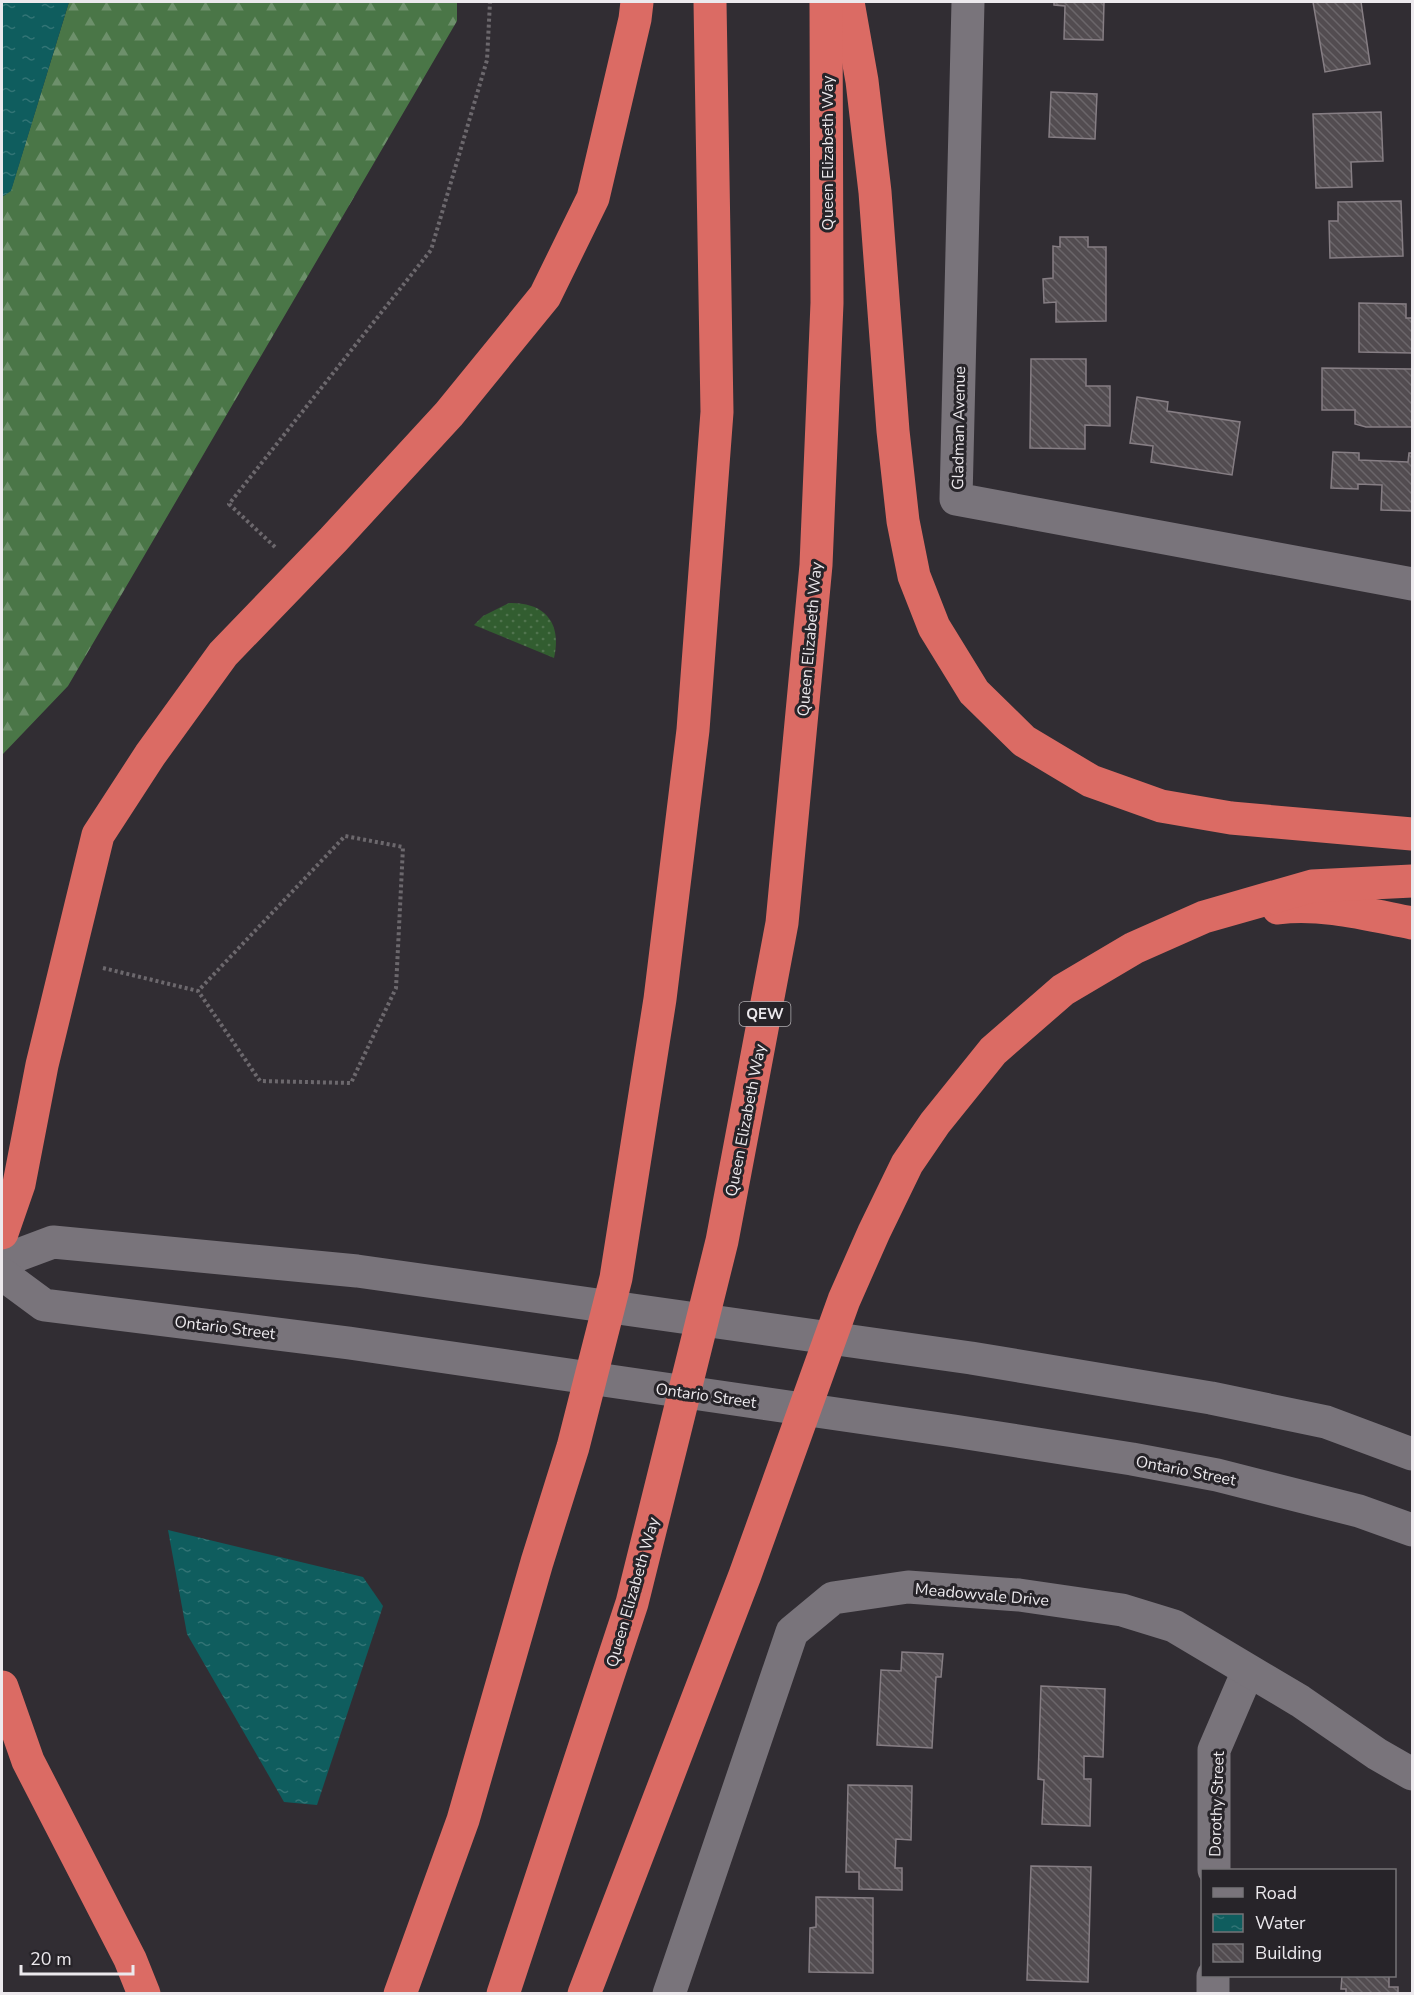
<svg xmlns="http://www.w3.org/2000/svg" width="1414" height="1995" viewBox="0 0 1414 1995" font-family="'Nunito Sans',sans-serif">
<defs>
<pattern id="grass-dots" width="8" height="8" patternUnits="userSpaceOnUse" patternTransform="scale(1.5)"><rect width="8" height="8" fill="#325d30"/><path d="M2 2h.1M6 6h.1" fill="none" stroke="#50744e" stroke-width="1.8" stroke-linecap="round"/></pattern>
<pattern id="forest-firs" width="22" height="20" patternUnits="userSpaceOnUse" patternTransform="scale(1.5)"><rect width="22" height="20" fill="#4a7647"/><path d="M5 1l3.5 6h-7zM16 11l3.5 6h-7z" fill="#6d906b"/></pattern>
<pattern id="water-ripples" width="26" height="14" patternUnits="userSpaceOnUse" patternTransform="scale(1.5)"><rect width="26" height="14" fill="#0f5d5e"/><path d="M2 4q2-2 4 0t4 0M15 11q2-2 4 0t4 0" fill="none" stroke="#327475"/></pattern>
<pattern id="building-back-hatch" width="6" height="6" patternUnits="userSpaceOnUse" patternTransform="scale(1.5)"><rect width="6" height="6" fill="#524c50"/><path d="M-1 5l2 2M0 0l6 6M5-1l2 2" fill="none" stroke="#6b666a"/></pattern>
</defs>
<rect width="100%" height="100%" fill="#312d33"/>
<!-- grass -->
<path fill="url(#grass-dots)" d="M509 603C545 602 562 623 554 658L474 625 483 616Z"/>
<!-- forest -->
<path fill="url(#forest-firs)" d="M69 2H457V21L68 686 2 755V197L11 190Z"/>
<!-- water -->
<g fill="url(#water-ripples)">
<path d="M2 2H69L11 191 2 197Z"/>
<path d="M168 1530 363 1577 383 1606 317 1805 284 1802 187 1634Z"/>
</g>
<!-- building -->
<g fill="url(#building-back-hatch)" stroke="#867e84" stroke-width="1.5">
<path d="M1054 2H1104L1103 40 1064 39 1065 6 1054 5Z"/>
<path d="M1313 2H1361L1370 64 1325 72Z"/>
<path d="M1051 92 1097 94 1095 139 1049 137Z"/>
<path d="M1381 112 1383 161 1351 162 1352 187 1316 188 1313 114Z"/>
<path d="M1401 201 1403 256 1330 258 1329 221H1338V202Z"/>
<path d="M1060 237H1088V247H1106V321L1056 322V302L1044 303 1043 279 1053 278V246L1060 247Z"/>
<path d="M1359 303 1406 304V318H1412V353L1359 352Z"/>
<path d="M1031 359H1086V386H1110V426L1085 425V449L1030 448Z"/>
<path d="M1322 368 1412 369V427H1366L1355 424V410H1322Z"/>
<path d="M1137 397 1168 402 1167 411 1240 422 1232 475 1151 462 1153 446 1130 443Z"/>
<path d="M1333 452 1359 453V460L1408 462 1409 453H1412V511L1381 510 1382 485 1358 484V489L1331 488Z"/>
<path d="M902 1652 943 1654 941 1677H936L932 1748 877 1745 881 1670 901 1671Z"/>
<path d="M1041 1686 1105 1689 1103 1757 1084 1756V1779H1091L1090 1826 1042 1824 1044 1780 1038 1779Z"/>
<path d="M848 1785 912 1786 911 1840 896 1839 895 1868H902V1890L859 1889V1872H846Z"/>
<path d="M1031 1866 1091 1867 1088 1982 1027 1980Z"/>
<path d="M816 1897 873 1898V1973L809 1972 810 1928 816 1927Z"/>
<path d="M1342 1976H1389V1987H1398V1994H1346V1989H1341Z"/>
</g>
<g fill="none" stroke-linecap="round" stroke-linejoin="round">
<!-- path -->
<g stroke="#6c686d" stroke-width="4" stroke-dasharray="3 3" stroke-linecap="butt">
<path d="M275 547 229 504 431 250 487 60 490 2"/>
<path d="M103 968 198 991 260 1081 351 1083 396 988 403 847 345 836 198 991"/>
</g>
<!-- street -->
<g stroke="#79747b" stroke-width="33">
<path d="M968 2 956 499 1412 584"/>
<path d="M1214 1870V1750L1248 1671"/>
<path d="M1213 1994V1976"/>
</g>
<!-- secondary -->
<g stroke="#79747b" stroke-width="33">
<path d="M2 1261 53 1242 357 1271 971 1358 1211 1398 1326 1422 1412 1454"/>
<path d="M2 1274 44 1305 349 1343 954 1431 1132 1459 1217 1475 1359 1511 1412 1530"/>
<path d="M669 1994 792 1632 833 1598 908 1587 1019 1595 1122 1610 1174 1626 1300 1701 1377 1754 1412 1774"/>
</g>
<!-- highway -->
<g stroke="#db6b64" stroke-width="33">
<path d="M848 2 862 81 875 192 893 431 903 521 914 576 934 627 974 692 1024 741 1091 781 1161 806 1231 818 1412 834"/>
<path d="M1278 908C1321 902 1370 915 1412 923"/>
<path d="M2 1233 19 1184 42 1065 98 835 150 755 223 654 333 540 449 414 545 296 593 198 635 19 637 2"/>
<path d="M2 1687 28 1761 130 1959 144 1994"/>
<path d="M400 1994 463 1820 537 1562 573 1447 616 1278 660 999 693 730 717 412 710 2"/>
<path d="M503 1994 632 1603 722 1241 782 923 816 565 827 303 826 2"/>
<path d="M584 1994 745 1575 844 1300 874 1232 907 1164 935 1123 993 1051 1063 990 1134 948 1204 917 1312 886 1412 881"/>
</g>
</g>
<g text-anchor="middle" stroke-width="6" stroke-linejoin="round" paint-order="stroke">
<!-- shield labels -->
<rect fill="#272429" stroke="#b1aeb2" stroke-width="1.5" x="739.5" y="1002" width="51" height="24" rx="4.5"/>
<g font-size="15" font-weight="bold" fill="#ece9ed">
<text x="765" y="1019">QEW</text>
</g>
<!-- street labels -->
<g font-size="16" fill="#ece9ed" stroke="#272429">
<text transform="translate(827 153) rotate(-90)" y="6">Queen Elizabeth Way</text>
<text transform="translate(958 428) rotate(-89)" y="6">Gladman Avenue</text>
<text transform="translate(809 639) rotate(-85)" y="6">Queen Elizabeth Way</text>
<text transform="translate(745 1120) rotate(-79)" y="6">Queen Elizabeth Way</text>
<text transform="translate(225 1327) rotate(7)" y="6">Ontario Street</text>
<text transform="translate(706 1395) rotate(8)" y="6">Ontario Street</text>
<text transform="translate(1186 1470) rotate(11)" y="6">Ontario Street</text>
<text transform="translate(632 1592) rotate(-74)" y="6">Queen Elizabeth Way</text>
<text transform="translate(982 1594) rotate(5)" y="6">Meadowvale Drive</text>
<text transform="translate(1216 1804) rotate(-88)" y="6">Dorothy Street</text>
</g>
</g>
<!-- border -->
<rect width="1414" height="1995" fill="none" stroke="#ece9ed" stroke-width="6"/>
<!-- legend -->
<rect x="1201" y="1869" width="195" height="108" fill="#272429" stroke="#767377" stroke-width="1.5"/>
<rect x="1213" y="1888" width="30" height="9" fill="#79747b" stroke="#767377" stroke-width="1.5"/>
<text x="1255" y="1899" font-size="18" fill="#ece9ed">Road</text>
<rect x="1213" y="1914" width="30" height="18" fill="url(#water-ripples)" stroke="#767377" stroke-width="1.5"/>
<text x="1255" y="1929" font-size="18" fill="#ece9ed">Water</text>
<rect x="1213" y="1944" width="30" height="18" fill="url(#building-back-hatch)" stroke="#767377" stroke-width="1.5"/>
<text x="1255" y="1959" font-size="18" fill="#ece9ed">Building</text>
<!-- scale -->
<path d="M21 1965v9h112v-9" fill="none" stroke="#ece9ed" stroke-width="3"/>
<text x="30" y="1965" font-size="18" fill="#ece9ed" stroke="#272429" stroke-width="4.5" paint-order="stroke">20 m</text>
</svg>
